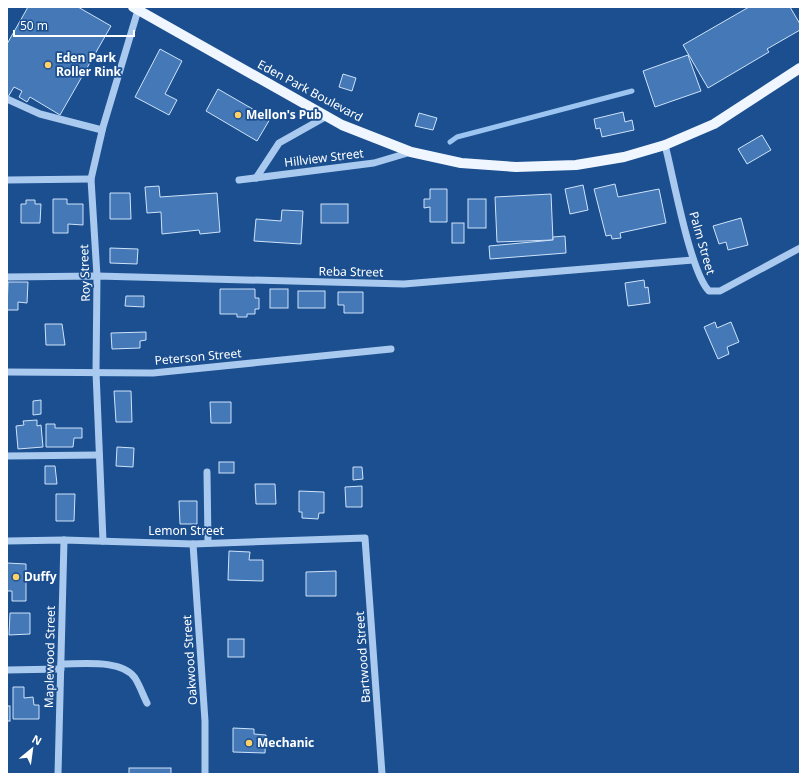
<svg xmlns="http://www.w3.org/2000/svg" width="807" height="781" viewBox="0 0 807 781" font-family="'Noto Sans',sans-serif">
<rect width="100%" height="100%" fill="#1b4f8f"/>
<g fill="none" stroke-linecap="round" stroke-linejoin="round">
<!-- stream -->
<path stroke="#9cc4f0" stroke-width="5" d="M450 142 457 137 632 91"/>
</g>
<!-- building -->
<g fill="#4478b7" stroke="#cfe3fa">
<path d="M28 7H78L111 26 60 115 30 97 27 102 19 97 22 91 14 87 8 97 7 96V44Z"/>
<path d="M749 7H790L800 24V30L767 49 769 52 708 88 683 45Z"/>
<path d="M160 49 182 61 165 94 177 100 169 115 135 97Z"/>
<path d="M688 55 701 91 655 107 643 71Z"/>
<path d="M343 74 356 78 352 91 339 87Z"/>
<path d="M218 89 270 119 257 141 206 111Z"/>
<path d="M623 112 625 122 632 120 634 130 602 137 600 128 596 129 594 119Z"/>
<path d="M419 113 437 118 433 130 415 126Z"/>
<path d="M762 135 771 150 747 164 738 149Z"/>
<path d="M615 184 618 197 659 189 666 223 620 233 621 238 612 239 611 235 606 236 594 189Z"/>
<path d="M583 185 588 210 570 214 565 189Z"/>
<path d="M159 186 160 197 217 193 220 232 200 234 199 230 162 234 161 212 147 213 145 187Z"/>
<path d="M430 189H447V222H430V207L424 208V199H430Z"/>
<path d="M110 193H130L131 219H110Z"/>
<path d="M551 194 553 240 497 242 495 197Z"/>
<path d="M53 199H67V204H83V225L68 224V233H53Z"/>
<rect x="468" y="199" width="18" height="29"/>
<path d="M26 200H35V204H41L40 223H21V204H26Z"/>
<rect x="321" y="204" width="27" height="19"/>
<path d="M282 210 303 211 301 244 254 241 256 219 281 221Z"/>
<path d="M741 218 748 245 728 250 726 242 719 244 713 226Z"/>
<rect x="452" y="223" width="12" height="20"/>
<path d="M565 236 566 253 490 259 489 246 553 240V237Z"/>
<path d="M110 248 138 249 137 264 110 263Z"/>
<path d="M644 280 645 288 648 287 650 303 628 306 625 283Z"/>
<path d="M8 282H28L27 303 18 302V310H7Z"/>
<path d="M220 289H255V298H259V309H255V314H247V317H237V314H220Z"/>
<rect x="270" y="289" width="18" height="19"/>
<rect x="298" y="291" width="27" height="17"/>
<path d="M338 292H363V313H344V305H338Z"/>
<path d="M126 296H144V307L125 306Z"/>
<path d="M715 322 717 328 731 322 739 342 727 347 729 354 718 359 704 327Z"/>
<path d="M45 324H62L65 345H46Z"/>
<path d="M146 332V340L140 341V348L112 349 111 333Z"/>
<path d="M114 391H131L132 422H116Z"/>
<path d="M41 400V414L33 415V401Z"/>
<path d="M210 402H231V423H211Z"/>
<path d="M37 420V426L41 425 43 447 18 449 16 426 24 425 23 421Z"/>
<path d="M46 424H55V428H82V438H74L73 447H46Z"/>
<path d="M117 447 134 448 133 467 116 466Z"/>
<rect x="219" y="462" width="15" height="11"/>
<path d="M45 466H55L57 484H45Z"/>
<path d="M353 467H362L363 479 353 480Z"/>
<path d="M255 484H275L276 504H256Z"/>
<path d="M362 486V507H346L345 487Z"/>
<path d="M299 491 324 492V513H319L318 519 302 518V512H299Z"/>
<path d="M56 494H75L74 521H56Z"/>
<path d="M179 501H197V524H180Z"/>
<path d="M229 551 250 552 249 560H263V581L228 580Z"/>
<path d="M7 563 26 564V601H12V591H7Z"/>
<path d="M336 571V596H306V572Z"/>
<path d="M10 613H30V634L9 635Z"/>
<rect x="228" y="639" width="16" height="18"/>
<path d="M13 687H24V698L33 697 34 705H39V719H13Z"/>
<rect x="7" y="706" width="3" height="15"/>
<path d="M233 728 254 729V734L266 735 265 753 233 752Z"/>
<rect x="129" y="768" width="42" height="6"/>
</g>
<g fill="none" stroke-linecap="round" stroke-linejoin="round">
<!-- minor -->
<g stroke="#a9c9ee" stroke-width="7">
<path d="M7 99 40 114 102 130"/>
<path d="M665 145C673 175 690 272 709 291H720L800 248"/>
<path d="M256 178 279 143 327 116"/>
<path d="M7 180 91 179"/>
<path d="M239 180 374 163 411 152"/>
<path d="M7 277 97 276 404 284 693 260"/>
<path d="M7 372 153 373 391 349"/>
<path d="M7 456 99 455"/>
<path d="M207 472 208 543"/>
<path d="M7 541 64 540 193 544 365 538 382 774"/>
<path d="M103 541 96 372 97 276 91 179 103 127 138 10"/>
<path d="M193 544 205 721V774"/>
<path d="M61 664C82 664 122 659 135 678 140 686 143 695 147 703"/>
<path d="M7 670 61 669"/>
<path d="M58 774 64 540"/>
</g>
<!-- major -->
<path stroke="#f0f6ff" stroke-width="10" d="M133 7 342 125 411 152 461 163 516 167 576 165 624 157 665 145 714 124 800 68"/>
</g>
<!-- markers -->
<g fill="#ffd166" stroke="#1b4f8f" stroke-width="1.5">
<circle cx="48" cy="65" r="4"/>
<circle cx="238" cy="115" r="4"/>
<circle cx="16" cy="577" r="4"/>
<circle cx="249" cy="743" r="4"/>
</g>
<g text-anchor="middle" stroke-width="3.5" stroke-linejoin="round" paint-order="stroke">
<!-- poi labels -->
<g font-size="12" font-weight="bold" fill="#fff" stroke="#1b4f8f" text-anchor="start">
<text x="56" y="62">Eden Park<tspan x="56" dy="14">Roller Rink</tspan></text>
<text x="246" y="119">Mellon's Pub</text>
<text x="24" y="581">Duffy</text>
<text x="257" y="747">Mechanic</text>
</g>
<!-- street labels -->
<g font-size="12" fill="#fff" stroke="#1b4f8f">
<text transform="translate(310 91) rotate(28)" y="4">Eden Park Boulevard</text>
<text transform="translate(324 158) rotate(-7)" y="4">Hillview Street</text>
<text transform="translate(702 243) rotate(74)" y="4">Palm Street</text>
<text transform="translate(351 272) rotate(1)" y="4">Reba Street</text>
<text transform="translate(85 273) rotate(-92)" y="4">Roy Street</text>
<text transform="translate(198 357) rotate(-5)" y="4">Peterson Street</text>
<text x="186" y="535">Lemon Street</text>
<text transform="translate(50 657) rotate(-89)" y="4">Maplewood Street</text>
<text transform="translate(363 657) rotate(-94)" y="4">Bartwood Street</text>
<text transform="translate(190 660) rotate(-94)" y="4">Oakwood Street</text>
</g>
</g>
<!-- border -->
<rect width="807" height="781" fill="none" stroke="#ffffff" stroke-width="16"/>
<!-- north arrow -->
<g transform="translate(32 749) rotate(29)" stroke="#1b4f8f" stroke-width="3" paint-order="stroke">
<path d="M0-3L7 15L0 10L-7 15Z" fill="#ffffff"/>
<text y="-6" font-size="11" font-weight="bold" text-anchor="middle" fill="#ffffff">N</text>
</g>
<!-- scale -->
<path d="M14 30v6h120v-6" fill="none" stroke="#ffffff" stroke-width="2"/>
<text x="20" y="30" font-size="12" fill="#ffffff" stroke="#1b4f8f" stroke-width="3" paint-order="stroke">50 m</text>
</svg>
